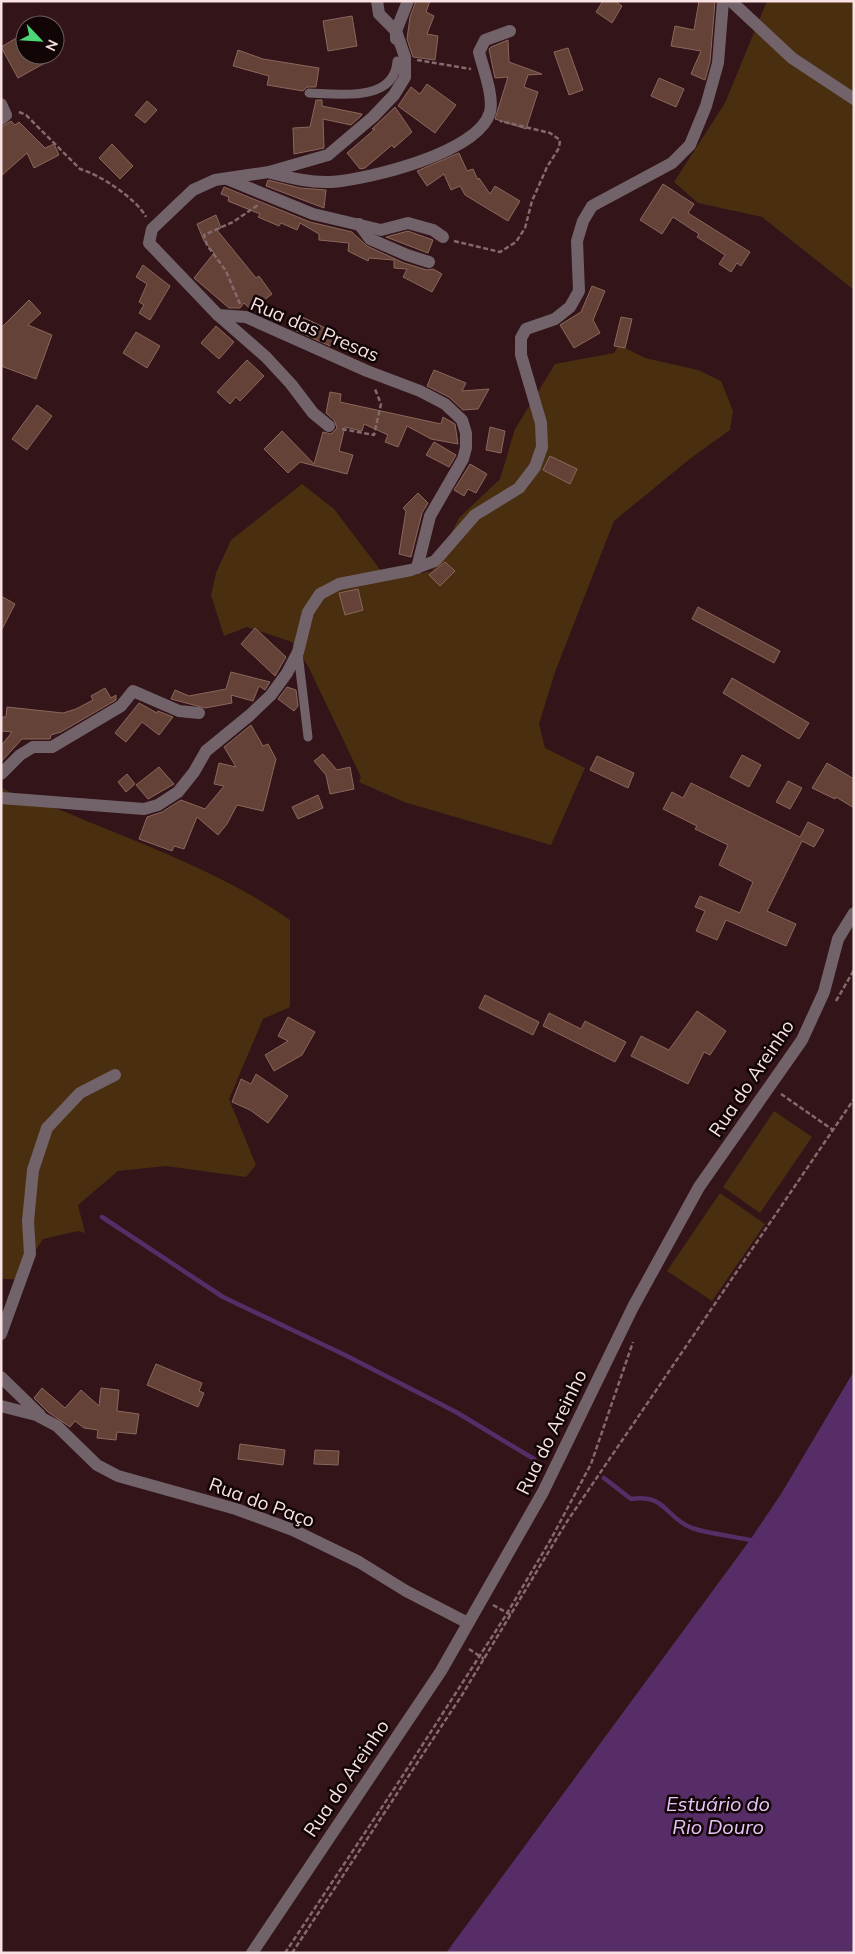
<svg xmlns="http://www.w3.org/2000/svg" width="855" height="1954" viewBox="0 0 855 1954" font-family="Mulish,sans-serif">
<rect width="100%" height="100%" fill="#321419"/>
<!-- green -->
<g fill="#492f10">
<path d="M767 1H854V290L762 217 698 203 674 182 725 103Z"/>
<path d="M619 345 645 358 698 370 721 381 733 411 730 430 691 458 614 521 555 672 539 724 545 748 585 768 551 845 404 802 359 782 361 777 308 666 292 642 247 627 224 636 211 595 216 573 231 540 302 484 334 509 388 580 432 571 459 518 500 479 515 429 555 364 614 353Z"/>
<path d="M1 787C13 796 52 806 68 813 143 845 224 873 290 920V1007L263 1019 229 1099 256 1165 246 1177 166 1166 118 1171 78 1205 85 1233 78 1231 43 1239 17 1279H1Z"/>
<path d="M774 1111 812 1137 760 1213 723 1187Z"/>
<path d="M720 1193 765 1224 712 1301 667 1271Z"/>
</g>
<!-- water -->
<path fill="#562d67" d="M854 1371V1953H446L750 1540 781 1494Z"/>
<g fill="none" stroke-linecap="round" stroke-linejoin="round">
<!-- stream -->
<g stroke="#562d67" stroke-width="4.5">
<path d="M102 1217 223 1297 345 1355 456 1412 534 1459"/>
<path d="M604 1478 631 1499C667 1494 664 1517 692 1528 710 1534 732 1536 750 1540L755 1543"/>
</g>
</g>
<!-- building -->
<g fill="#644238" stroke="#8b675b">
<path d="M416 1H430L426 12 434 16 427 34 438 36 435 60 413 57 407 39 410 17Z"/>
<path d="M603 1H615L622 6 612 23 596 12Z"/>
<path d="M699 1H715L710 62 705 80 691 74 701 51 671 46 675 26 694 30Z"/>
<path d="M352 16 357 46 328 51 323 21Z"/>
<path d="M25 33V55H59L18 78 1 47Z"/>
<path d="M508 40 509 62 542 74 528 75 524 87 538 92 526 129 495 119 508 77 495 78 489 49 491 47Z"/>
<path d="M568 48 583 90 569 95 554 52Z"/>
<path d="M238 50 263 59 319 68 316 87H307L303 91 267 85 269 76 233 66Z"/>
<path d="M659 78 684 89 676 107 651 96Z"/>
<path d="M427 84 456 105 435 133 398 106 411 87 420 94Z"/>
<path d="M316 100H322V106L362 114 361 116 351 125 323 119 324 148 294 154 293 128 310 127Z"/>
<path d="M147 101 157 110 145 123 135 115Z"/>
<path d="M395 107 412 132 394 148 392 145 365 168 360 169 347 153 375 129H372Z"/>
<path d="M11 121 15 125 19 122 45 148 54 144 59 155 34 168 27 153 1 176V127Z"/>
<path d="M112 144 133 166 120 179 99 158Z"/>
<path d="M459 153 467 171 473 169 478 180 479 178 490 194 495 186 520 201 508 221 465 195 460 186 451 190 444 174 427 186 417 171Z"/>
<path d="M268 180 300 188 326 190 324 208 266 186Z"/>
<path d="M663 184 694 204 688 213 750 252 741 266 737 263 731 272 719 264 725 255 697 237 699 234 673 217 662 234 640 220Z"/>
<path d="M224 187 310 222 352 232 367 246 404 263 427 270 433 269 442 274 432 292 403 277 407 269 394 268V260L369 258 368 261 348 251 349 243 319 240V234L300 223 297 230 281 223 279 226 258 217 260 214 228 201 229 197 221 194Z"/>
<path d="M216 215 221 228 217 230 256 278 259 276 272 294 251 310 244 303 240 308H229L194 278 214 253 204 241 197 224Z"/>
<path d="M408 231 433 240 428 253 386 237Z"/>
<path d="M143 265 170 286 150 320 139 313 144 305 139 302 147 284 136 277Z"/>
<path d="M592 286 605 291 593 320 600 333 574 348 560 325 581 312Z"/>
<path d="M29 300 41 313 28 325 52 335 36 379 1 366V328Z"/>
<path d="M298 315 336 333 330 346 292 329Z"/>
<path d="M621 317 632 319 625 348 614 346Z"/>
<path d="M216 326 234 342 219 359 201 343Z"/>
<path d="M136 332 160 346 147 368 123 353Z"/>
<path d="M247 360 264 376 240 401 236 397 230 404 217 392Z"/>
<path d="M434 370 466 383 462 391 489 389 478 409 463 410 449 397 427 386Z"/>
<path d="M330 392 341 394 340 402 441 424 443 417 455 424 458 444 431 439 407 426 398 447 385 442 388 435 364 424 362 431 345 427 339 451 353 455 347 474 300 462 288 473 264 449 282 431 314 464 323 432 331 434 337 428 334 420 326 413Z"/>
<path d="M37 405 52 416 27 450 12 439Z"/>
<path d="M490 427 505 431 501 453 486 450Z"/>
<path d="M434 442 456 455 449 467 426 455Z"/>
<path d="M550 456 577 469 570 484 543 470Z"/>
<path d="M470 464 487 474 476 493 468 489 464 496 454 490Z"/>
<path d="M418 493 428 503 422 513 411 557 399 554 406 511 403 508Z"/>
<path d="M445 562 455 571 440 586 429 575Z"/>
<path d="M358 589 363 610 345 615 339 593Z"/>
<path d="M1 596 15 604 1 631Z"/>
<path d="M698 607 780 651 774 663 692 619Z"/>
<path d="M255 628 286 657 275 676 241 644Z"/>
<path d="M231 672 270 682 265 690 259 686 253 701 231 695 232 703 205 708 171 699 175 690 189 696 226 689Z"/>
<path d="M732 678 809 723 799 739 723 693Z"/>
<path d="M287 687 296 690 298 706 294 711 278 699Z"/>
<path d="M105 688 111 698 116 695V700L61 732 51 735 50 739H22L1 762V746L12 732 1 731V717H6L7 707 63 713 76 709 93 700 91 696Z"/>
<path d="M139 703 157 713 158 711 173 717 159 735 142 722 126 742 115 733Z"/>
<path d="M251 725 263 746 268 744 276 759 263 811 237 805 227 824 218 835 197 817 184 849 174 846 172 851 139 839 147 817 162 812 181 800 205 809 224 786 214 784 219 763 236 767 224 747Z"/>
<path d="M323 754 337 770 350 767 354 789 330 794 326 775 314 761Z"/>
<path d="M742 755 761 765 749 787 730 777Z"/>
<path d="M597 756 634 773 628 788 590 770Z"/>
<path d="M827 763 854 779V808L836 797 835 799 812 788Z"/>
<path d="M159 767 174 784 148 799 136 785Z"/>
<path d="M127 774 135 784 126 792 118 782Z"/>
<path d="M788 781 802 788 790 809 776 802Z"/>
<path d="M691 783 800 837 808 822 824 830 814 847 802 841 767 911 796 924 786 946 726 920 717 940 696 931 705 911 695 907 700 896 740 913 753 882 719 865 728 845 695 829 697 826 663 809 672 792 683 798Z"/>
<path d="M318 795 323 808 298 819 292 807Z"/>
<path d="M485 995 539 1022 533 1035 479 1008Z"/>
<path d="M697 1011 726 1031 710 1055 704 1052 688 1084 631 1056 641 1036 669 1050Z"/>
<path d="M549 1013 581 1029 585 1021 626 1042 615 1062 543 1026Z"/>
<path d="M288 1017 315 1032 302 1055 274 1071 265 1055 288 1041 278 1036Z"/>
<path d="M256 1074 288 1096 268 1123 250 1110 232 1102 241 1079 251 1084Z"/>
<path d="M156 1364 202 1383 199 1391 204 1393 198 1407 147 1385Z"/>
<path d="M42 1388 65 1408 81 1390 99 1406 101 1388 119 1390 117 1411 139 1414 136 1434 117 1432 116 1440 97 1438 98 1430 84 1428 75 1421 70 1427 48 1412 34 1398Z"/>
<path d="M240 1444 285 1450 283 1465 238 1459Z"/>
<path d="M315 1450 339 1451 338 1465 314 1464Z"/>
</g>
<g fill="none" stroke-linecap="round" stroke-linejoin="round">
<!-- path -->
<g stroke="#84696d" stroke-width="2.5" stroke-dasharray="5 2.5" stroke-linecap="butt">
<path d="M417 60 471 69"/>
<path d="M19 112 26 115 80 169C99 174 137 199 146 217"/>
<path d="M454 241 500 252 516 242 525 228 532 201 547 167 559 148 560 140 550 133 500 121"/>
<path d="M240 304 226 271 207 245 204 235 233 222 258 205"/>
<path d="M342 429 374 435 381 404 375 389"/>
<path d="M836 1001 854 970"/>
<path d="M781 1094 833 1130"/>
<path d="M493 1605 511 1615"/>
<path d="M469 1649 484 1659"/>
<path d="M285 1953 396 1786 506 1615 551 1539 591 1464 633 1342"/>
<path d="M292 1953 462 1695 566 1523 854 1099"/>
</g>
<!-- service -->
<g stroke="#72636b" stroke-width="9">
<path d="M309 93C337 94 395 103 397 61"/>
<path d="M298 653 308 737"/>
</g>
<!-- minor -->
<g stroke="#72636b" stroke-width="12">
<path d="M731 1 792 58 854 99"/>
<path d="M396 39V31L408 1"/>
<path d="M1 104 6 115 1 119"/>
<path d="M271 173C291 178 311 183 331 182 369 179 479 153 490 112 494 96 483 68 479 52L485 40 510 31"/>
<path d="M227 179 313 214 381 230 408 223 433 230 443 237"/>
<path d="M359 224 370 239 407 255 429 262"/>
<path d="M218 315 246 317 367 371 420 391 445 404 462 420 466 433V448L463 459 430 516 417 568"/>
<path d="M329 426 313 413 291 384 266 357 218 315 149 243 152 229 193 190 215 180 269 172 328 155 373 117 394 95 405 77V57L396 31 379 14 377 1"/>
<path d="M1 774 20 755 33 747H52L121 706 133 691 179 711 199 713"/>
<path d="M1 798 144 809 158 805 178 792 194 772 206 751 250 715 271 695 287 673 298 652 308 612 320 594 339 584 411 570 435 561 475 515 519 488 535 467 542 447 541 423 521 355V338L526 329 555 319 570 307 579 291 577 241 583 221 592 206 672 163 690 145 706 106 718 63 723 1"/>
<path d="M1 1334 30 1254 28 1221 33 1170 47 1128 80 1093 115 1075"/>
<path d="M1 1377 40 1415"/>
<path d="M1 1406 36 1415 57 1426 97 1465 118 1476 236 1509 293 1530 359 1562 406 1591 468 1623"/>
<path d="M252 1953 441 1671 543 1492 633 1307 699 1187 802 1040 824 992 838 939 854 913"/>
</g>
</g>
<g text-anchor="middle" stroke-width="5" stroke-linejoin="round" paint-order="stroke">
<!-- street labels -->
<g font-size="19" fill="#f9e2e4" stroke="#110506">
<text transform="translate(315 329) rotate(23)" y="7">Rua das Presas</text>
<text transform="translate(751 1078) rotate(-56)" y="7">Rua do Areinho</text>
<text transform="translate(551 1432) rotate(-64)" y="7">Rua do Areinho</text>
<text transform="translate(262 1502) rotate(20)" y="7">Rua do Paço</text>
<text transform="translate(346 1778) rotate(-56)" y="7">Rua do Areinho</text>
</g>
<!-- water labels -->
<g font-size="20" font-style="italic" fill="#e7c4f8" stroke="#110506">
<text x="718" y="1811">Estuário do<tspan x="718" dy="23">Rio Douro</tspan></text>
</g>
</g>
<!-- border -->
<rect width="855" height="1954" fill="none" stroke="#f9e2e4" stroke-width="5"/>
<!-- north arrow -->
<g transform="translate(40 40) rotate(115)"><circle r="24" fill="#110506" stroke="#6e5d5f"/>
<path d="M0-4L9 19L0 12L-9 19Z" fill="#4cd676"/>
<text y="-8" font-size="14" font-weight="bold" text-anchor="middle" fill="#f9e2e4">N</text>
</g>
</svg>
